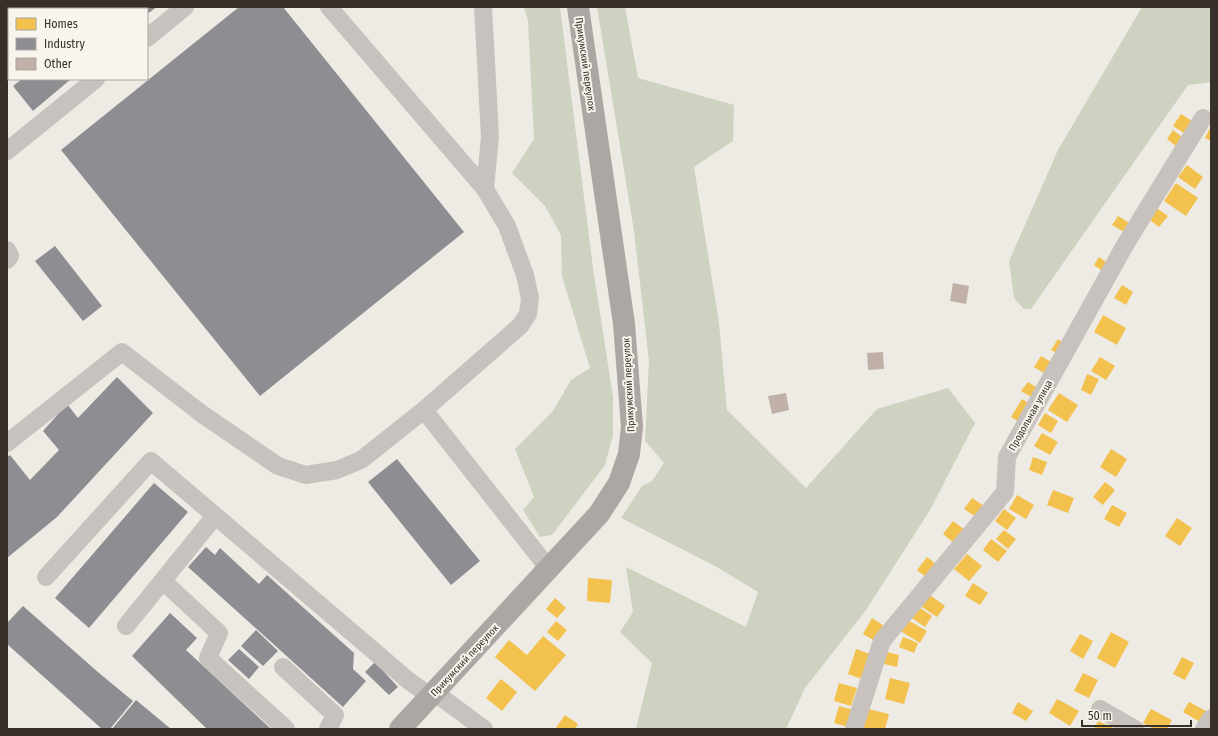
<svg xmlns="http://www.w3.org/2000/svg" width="1218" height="736" viewBox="0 0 1218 736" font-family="'Fira Sans Condensed',sans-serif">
<rect width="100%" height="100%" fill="#eeeae4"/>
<!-- green -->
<g fill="#ced2c0">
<path d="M524 7H560L593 268 613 397V435L605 465 552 535 540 537 523 510 534 497 515 449 553 411 571 380 590 368 562 276 561 235 545 206 512 173 534 139 528 21Z"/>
<path d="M597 7H625L638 78 734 105 733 141 694 167 719 323 727 410 806 488 877 409 948 388 975 423 930 510 866 610 805 688 786 729H636L652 663 620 632 633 612 626 567 746 627 758 592 715 566 621 518 642 486 652 481 664 463 645 441 649 361 634 231Z"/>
<path d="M1142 7H1211V82L1188 85 1031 309H1024L1014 298 1009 261 1058 150Z"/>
</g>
<!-- homes -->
<g fill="#f2c14e">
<path d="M1181 114 1192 121 1184 133 1173 126Z"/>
<path d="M1211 126V141L1205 138Z"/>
<path d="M1173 130 1182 137 1176 146 1167 139Z"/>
<path d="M1187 165 1203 177 1195 189 1178 177Z"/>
<path d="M1176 183 1198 198 1186 216 1164 201Z"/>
<path d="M1155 207 1168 216 1159 227 1147 218Z"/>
<path d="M1118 216 1131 224 1126 233 1112 225Z"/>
<path d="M1099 257 1109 264 1104 272 1094 265Z"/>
<path d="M1122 285 1133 292 1126 305 1114 298Z"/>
<path d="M1103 315 1126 328 1117 345 1094 332Z"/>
<path d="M1058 339 1066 345 1060 355 1051 350Z"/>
<path d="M1041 356 1051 362 1044 373 1034 367Z"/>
<path d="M1100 357 1115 366 1106 380 1091 371Z"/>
<path d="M1087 374 1099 379 1091 395 1081 390Z"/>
<path d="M1028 382 1039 389 1033 398 1021 391Z"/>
<path d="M1059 393 1078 405 1067 422 1048 410Z"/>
<path d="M1022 399 1032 405 1021 423 1011 417Z"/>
<path d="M1045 413 1058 421 1051 433 1038 425Z"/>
<path d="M1042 433 1058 442 1050 455 1034 446Z"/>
<path d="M1111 449 1127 459 1116 477 1100 467Z"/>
<path d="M1033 457 1047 462 1042 475 1029 470Z"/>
<path d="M1105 482 1115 490 1103 505 1093 497Z"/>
<path d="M1053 490 1074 498 1068 513 1047 505Z"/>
<path d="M1017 495 1034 505 1026 519 1009 509Z"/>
<path d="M972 498 984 506 976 517 964 509Z"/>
<path d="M1112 505 1127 513 1119 527 1104 519Z"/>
<path d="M1004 509 1016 518 1007 530 995 521Z"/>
<path d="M1177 518 1192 528 1180 546 1165 536Z"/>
<path d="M953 521 965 530 954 543 943 534Z"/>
<path d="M1004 530 1016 539 1008 549 996 539Z"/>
<path d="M991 539 1007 551 998 562 983 550Z"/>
<path d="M967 554 982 566 969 581 954 569Z"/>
<path d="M927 557 937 565 927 578 917 570Z"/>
<path d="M588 578 612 580 610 603 587 601Z"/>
<path d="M973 583 988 593 980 605 965 596Z"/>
<path d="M930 595 945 606 937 617 922 607Z"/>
<path d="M555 598 566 608 557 618 546 609Z"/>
<path d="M917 606 932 616 925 627 909 616Z"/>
<path d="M872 618 884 626 875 641 863 634Z"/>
<path d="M906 619 927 631 920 643 899 630Z"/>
<path d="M556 621 567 630 558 641 547 632Z"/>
<path d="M1111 632 1129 642 1115 668 1097 658Z"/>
<path d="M1080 634 1093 641 1083 659 1070 651Z"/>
<path d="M543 636 566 655 535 691 495 657 509 640 527 655Z"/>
<path d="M903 637 918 643 914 653 899 647Z"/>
<path d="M856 649 870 654 862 679 848 674Z"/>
<path d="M887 652 899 655 897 667 884 664Z"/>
<path d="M1182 657 1194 663 1185 680 1173 674Z"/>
<path d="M1083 673 1098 680 1089 698 1074 691Z"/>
<path d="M890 678 910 683 904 704 885 699Z"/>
<path d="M501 679 517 692 502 711 486 698Z"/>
<path d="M839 683 857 688 851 706 834 701Z"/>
<path d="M1057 699 1079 711 1070 726 1049 713Z"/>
<path d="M1018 702 1033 711 1026 721 1012 713Z"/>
<path d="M1189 702 1206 711 1200 722 1183 712Z"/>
<path d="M839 706 853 710 848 727 834 723Z"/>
<path d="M868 709 889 714 885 729H863Z"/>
<path d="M1151 709 1172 720 1167 729H1154L1143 723Z"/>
<path d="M565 715 578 724 575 729H555Z"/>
<path d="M1098 721 1116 729H1094Z"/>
</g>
<!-- industry -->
<g fill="#8d8d92">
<path d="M107 7H157L147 14V9H105Z"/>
<path d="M239 7H283L464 232 260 396 61 150Z"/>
<path d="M22 79H71L33 111 13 86Z"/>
<path d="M55 246 102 306 83 321 35 261Z"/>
<path d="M117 377 153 413 57 517 7 558V457L10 455 30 480 59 450 43 431 67 404 78 418Z"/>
<path d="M397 459 480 561 451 585 368 482Z"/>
<path d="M154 483 188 512 89 628 55 598Z"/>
<path d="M206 547 215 555 220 548 259 584 267 575 354 653 353 669 366 681 343 707 188 567Z"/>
<path d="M23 606 99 673 133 701 110 729H102L7 644V623Z"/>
<path d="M170 613 197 638 186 650 270 728 269 729H207L132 656Z"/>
<path d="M256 630 278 651 263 666 241 646Z"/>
<path d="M239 649 259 667 249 679 228 660Z"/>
<path d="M375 662 398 687 389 695 365 672Z"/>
<path d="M136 700 171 729H112Z"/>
</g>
<!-- building -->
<g fill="#c0b0a8">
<path d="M953 283 969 286 966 304 950 301Z"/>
<path d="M883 352 884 369 868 370 867 353Z"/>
<path d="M786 393 789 410 772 414 768 396Z"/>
</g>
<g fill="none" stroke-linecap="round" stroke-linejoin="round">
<!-- minor -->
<g stroke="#c7c2bd" stroke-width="18">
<path d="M329 7 485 189 507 226 525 275 530 298 528 314 520 326 424 410 549 569"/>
<path d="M483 7 490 137 485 189"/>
<path d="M147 38 185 7"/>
<path d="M7 151 96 79"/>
<path d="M7 250 10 256 7 260"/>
<path d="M7 443 122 352 202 414 278 466 306 475 337 470 361 460 424 410"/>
<path d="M46 577 151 461 409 681 430 696"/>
<path d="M163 581 219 633 208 658 286 729"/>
<path d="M126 626 215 516"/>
<path d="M283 667 335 715 328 729"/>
<path d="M434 692 484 729"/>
<path d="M1100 709 1135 729"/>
<path d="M854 729 882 641 1005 492 1007 457 1125 245 1203 118"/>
<path d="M1204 729 1211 718"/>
</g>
<!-- major -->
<g stroke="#aca7a2" stroke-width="22">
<path d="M22 9 24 7"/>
<path d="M7 21 9 20"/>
<path d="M400 729 599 514 619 483 629 454 632 427 624 324 578 7"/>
</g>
</g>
<g text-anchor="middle" stroke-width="4" stroke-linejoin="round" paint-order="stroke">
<!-- street labels -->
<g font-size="10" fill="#38302b" stroke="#f9f4ed">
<text transform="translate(586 64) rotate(82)" y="4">Прикумский переулок</text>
<text transform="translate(628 385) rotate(-93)" y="4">Прикумский переулок</text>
<text transform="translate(1030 415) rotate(-61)" y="4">Продольная улица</text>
<text transform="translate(464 660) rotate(-47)" y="4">Прикумский переулок</text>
</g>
</g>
<!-- border -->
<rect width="1218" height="736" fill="none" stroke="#38302b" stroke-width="16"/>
<!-- legend -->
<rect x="8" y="8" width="140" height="72" fill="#f9f4ed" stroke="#aca69f"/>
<rect x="16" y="18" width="20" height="12" fill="#f2c14e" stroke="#aca69f"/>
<text x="44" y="28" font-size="12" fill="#38302b">Homes</text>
<rect x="16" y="38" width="20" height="12" fill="#8d8d92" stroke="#aca69f"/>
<text x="44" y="48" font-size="12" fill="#38302b">Industry</text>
<rect x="16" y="58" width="20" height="12" fill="#c0b0a8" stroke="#aca69f"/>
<text x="44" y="68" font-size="12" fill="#38302b">Other</text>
<!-- scale -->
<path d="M1082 720v6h109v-6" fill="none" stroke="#38302b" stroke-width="2"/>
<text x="1088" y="720" font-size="12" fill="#38302b" stroke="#f9f4ed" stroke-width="3" paint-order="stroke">50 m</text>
</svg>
